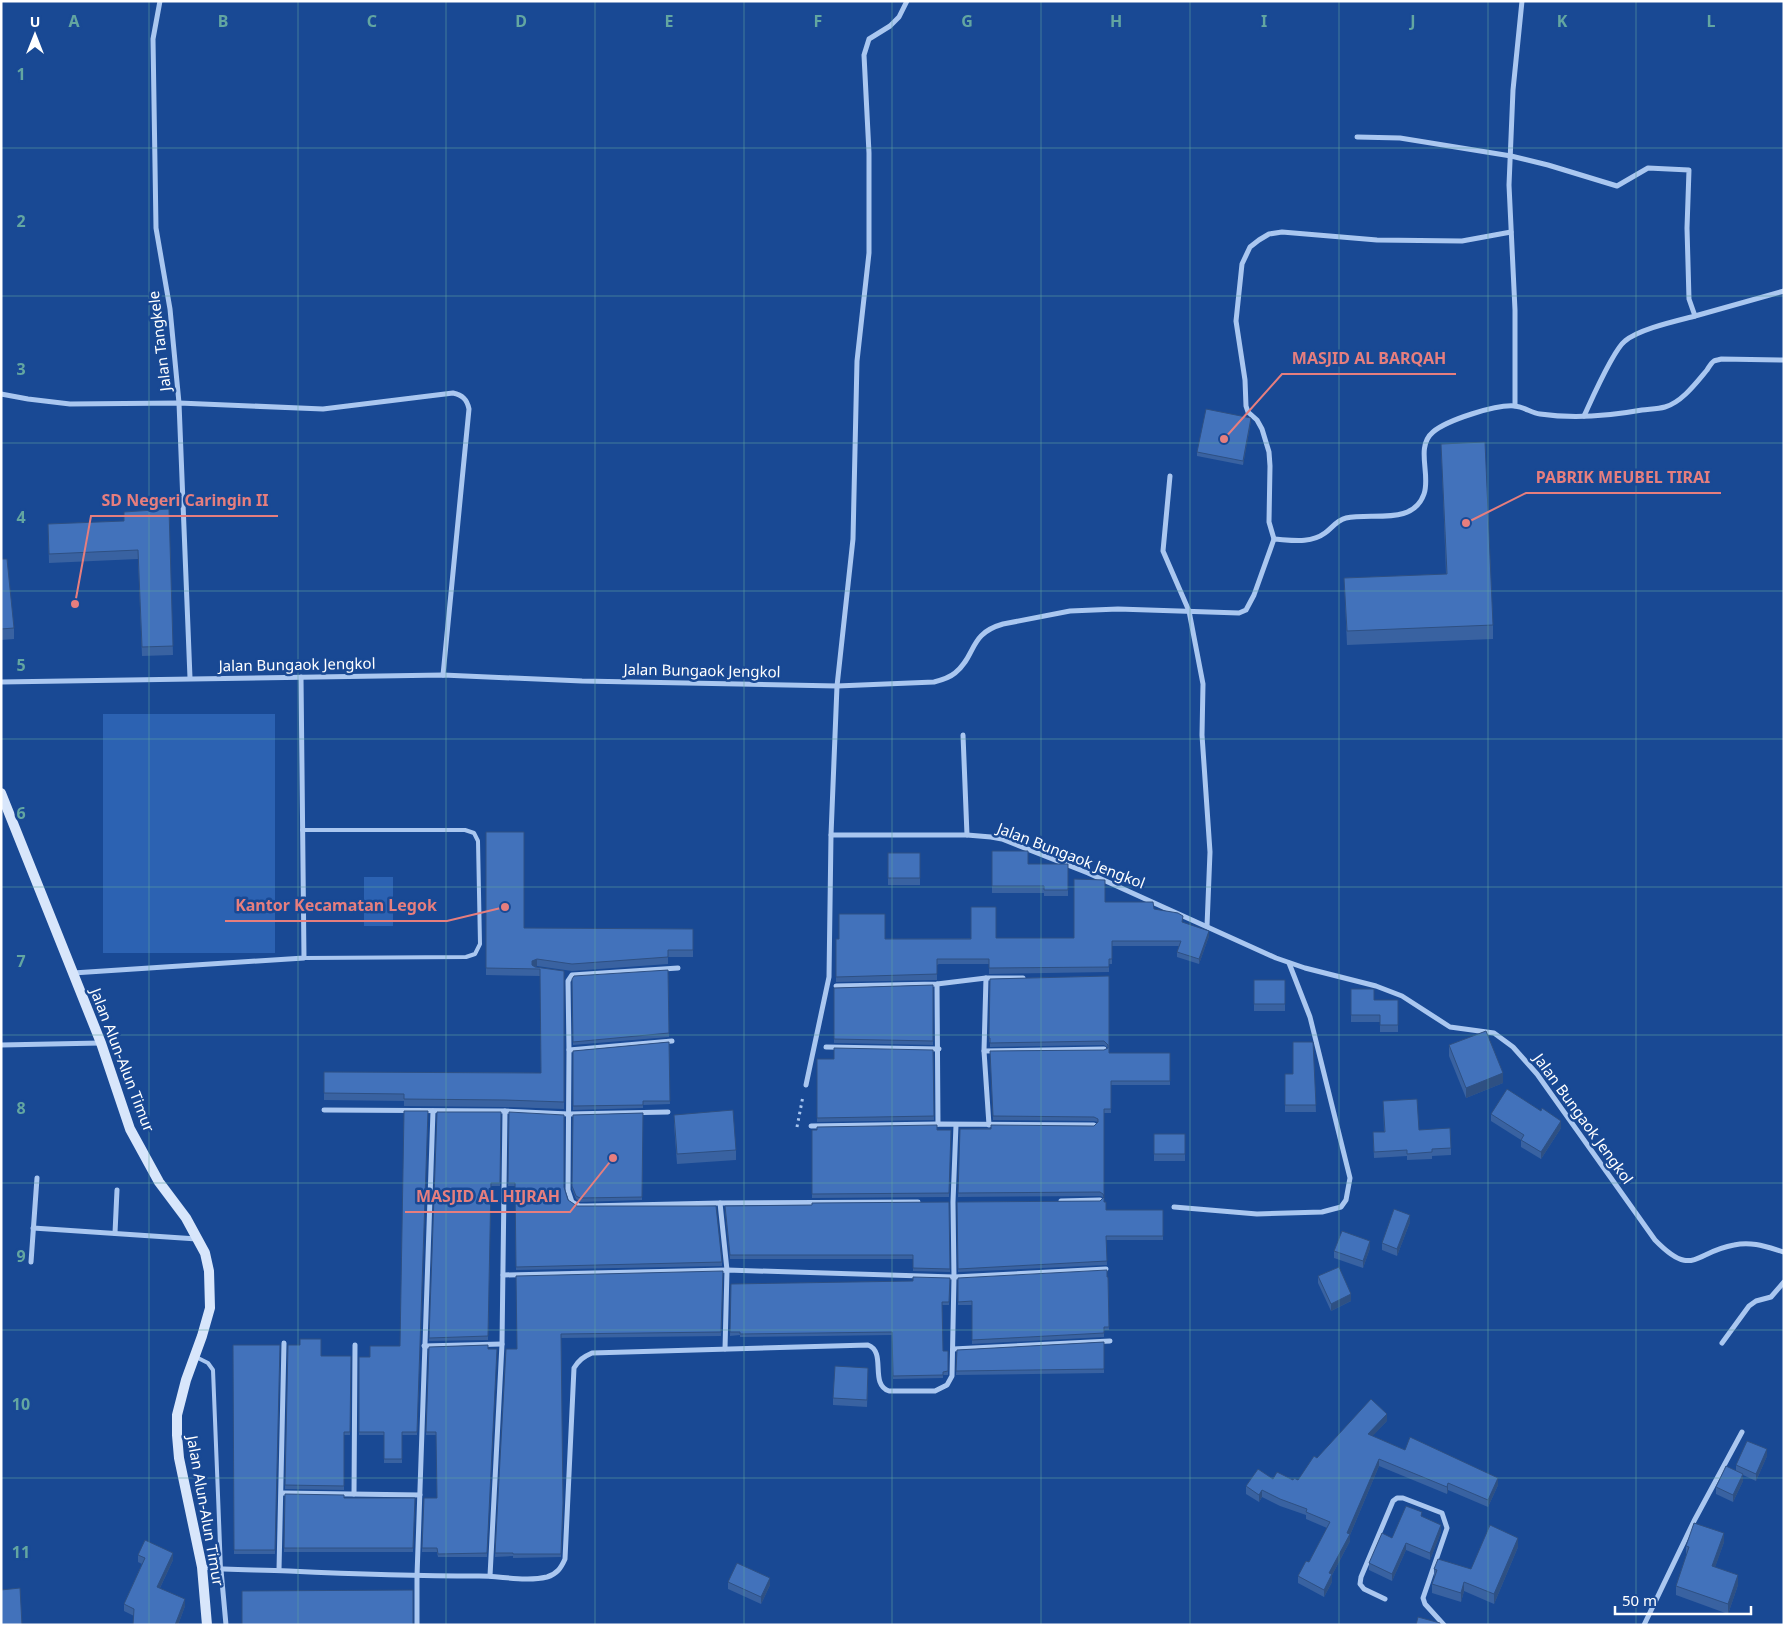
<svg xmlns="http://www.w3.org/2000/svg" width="1785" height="1626" viewBox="0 0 1785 1626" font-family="'Noto Sans',sans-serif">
<rect width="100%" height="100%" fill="#194994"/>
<!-- green -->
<g fill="#2c62b2">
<rect x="103" y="714" width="172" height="239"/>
<rect x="364" y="877" width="29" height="49"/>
</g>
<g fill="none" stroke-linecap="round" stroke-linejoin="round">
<!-- path -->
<path stroke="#aac7f0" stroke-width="3" stroke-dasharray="2.5 4" stroke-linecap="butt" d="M797 1127 803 1096"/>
<!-- lane -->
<g stroke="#aac7f0" stroke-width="4">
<path d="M302 830H465L474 833 478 841 480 944 475 954 466 957 304 958"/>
<path d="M196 1357 208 1363 213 1370 221 1570"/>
</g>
<!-- street -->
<g stroke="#aac7f0" stroke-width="5">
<path d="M160 1 153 39 156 228 170 309 179 403 190 678"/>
<path d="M907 1 899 17 890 26 869 39 864 55 869 153V253L857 361 853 539 837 686 831 835H967L991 837 1002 839 1088 873 1276 958 1305 968 1376 986 1402 996 1450 1027 1494 1033 1513 1047 1537 1074 1655 1240C1693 1279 1694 1252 1734 1245 1752 1241 1767 1247 1784 1252"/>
<path d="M1357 137 1400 138 1511 156 1548 165 1617 186 1648 168 1689 170 1687 228 1689 299 1695 316 1784 291"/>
<path d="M1 394 28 399 70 404 179 403 323 409 453 393C462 395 467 399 469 409L443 675"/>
<path d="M1515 406V310L1509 185 1513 90 1522 1"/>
<path d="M1584 416C1591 401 1613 350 1625 341 1639 329 1676 321 1695 316"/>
<path d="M1170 476 1163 551 1189 611 1203 684 1202 735 1210 852 1207 926"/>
<path d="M1274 539 1269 522 1270 466 1269 452 1262 429 1257 420 1248 412 1246 406 1245 380 1236 321 1242 264 1250 247 1259 240 1269 234 1282 232 1377 240 1462 241 1511 232"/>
<path d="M1 682 443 675 582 681 837 686 934 682C942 680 949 678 955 673 977 655 968 634 1003 624L1070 611 1118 609 1239 613 1246 610 1254 595 1274 539C1291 540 1310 544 1325 533 1332 528 1337 520 1346 518 1371 512 1413 526 1424 494 1431 475 1415 447 1433 432 1447 420 1497 404 1515 406 1524 407 1532 413 1540 414 1574 419 1609 416 1642 410 1650 409 1658 409 1665 407 1682 402 1696 383 1707 370 1709 367 1711 363 1714 361 1716 360 1719 360 1721 359L1784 360"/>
<path d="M963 735 967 835"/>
<path d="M678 968 572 975 568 981 569 1050 568 1190 572 1202 579 1206H587L720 1203 918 1202"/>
<path d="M73 973 304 958 301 677"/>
<path d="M986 978 984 1051 989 1125"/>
<path d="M937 984 938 1124"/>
<path d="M836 986 937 984 986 978H1023"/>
<path d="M1 1045 101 1043"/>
<path d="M826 1047 939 1049"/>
<path d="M569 1050 672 1041"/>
<path d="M984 1051 1104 1049"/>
<path d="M806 1085 829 977 831 835"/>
<path d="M324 1110 505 1111 569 1114 668 1112"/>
<path d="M811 1126 938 1124 1094 1125"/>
<path d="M1061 1201 1100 1200"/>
<path d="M720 1203 727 1270 725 1349"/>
<path d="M1174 1207 1257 1214 1322 1212 1341 1207 1346 1200 1350 1178 1310 1017 1289 963"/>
<path d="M33 1228 197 1239"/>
<path d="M115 1233 117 1190"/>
<path d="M31 1262 37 1178"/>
<path d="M503 1275 727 1270 954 1277 1106 1269"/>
<path d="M1722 1343 1749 1306 1756 1301 1771 1297 1784 1282"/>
<path d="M424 1346 502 1344"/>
<path d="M953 1349 1110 1341"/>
<path d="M282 1493 420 1495"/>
<path d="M354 1494 355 1345"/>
<path d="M202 1567C231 1571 260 1569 289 1571 352 1574 415 1576 479 1576 501 1576 526 1582 547 1577 557 1574 561 1568 565 1559L574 1368C579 1360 583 1357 592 1353L868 1345C887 1352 869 1384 889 1391H935L947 1385 952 1376 954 1277 953 1202 956 1125"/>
<path d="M221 1570 226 1625"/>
<path d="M279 1570 284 1343"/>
<path d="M490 1576 502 1344 505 1111"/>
<path d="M1385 1599 1364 1589 1360 1584 1361 1577 1393 1501 1397 1498H1403L1442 1513 1447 1528 1423 1598 1425 1604 1444 1625"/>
<path d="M417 1625V1576L433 1111"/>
<path d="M1644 1625 1694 1521 1742 1432"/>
</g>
<!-- secondary -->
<path stroke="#d8e6fb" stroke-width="10" d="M1 793 101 1043 130 1129 159 1182 186 1218 205 1253 209 1271 210 1308 202 1336 186 1380 177 1415V1435L179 1458 202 1567 207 1625"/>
</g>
<!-- wall -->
<g fill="#3962a1">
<path d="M1251 421 1243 465 1197 456V452Z"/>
<path d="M1441 444 1493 625V639L1347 645 1344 578 1446 574Z"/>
<path d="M169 509 173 655 142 656 138 559 49 563 48 524 124 521V512Z"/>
<path d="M1 559 14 628V639L1 640Z"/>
<path d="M486 832 524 928 693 929V957H668V964L572 971 537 966 534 967 564 971V1109L505 1107 404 1106V1101L324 1100V1072L541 1073 540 976 486 975Z"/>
<path d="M992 851 1028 864H1068V896H1044V893H992Z"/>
<rect x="888" y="853" width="32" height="32"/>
<path d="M1105 902 1154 909 1183 922 1209 936 1199 964 1177 957V952L1179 946H1112V964H1109V972L989 974V964H939L937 965V980L836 982V939L1074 938Z"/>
<path d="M668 970 669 1037 573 1045 572 979Z"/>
<path d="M1109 976V1053H1170V1085H1111V1113H1104V1202L1106 1210H1163V1240H1106L1107 1265 958 1272 957 1202 1100 1201 1103 1197 1100 1196 958 1197 960 1129 1094 1126 1098 1122 1094 1121 993 1120 990 1051 1104 1050 1108 1048 1104 1045 990 1047V1042H989L990 979Z"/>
<rect x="1254" y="980" width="31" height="31"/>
<path d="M933 985V1045L834 1043V988Z"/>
<path d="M1351 989 1374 1000H1398V1032H1380V1022H1351Z"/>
<path d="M669 1042 670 1104 643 1105V1108L573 1110V1051Z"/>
<path d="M1313 1042 1316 1112H1285V1074H1293Z"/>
<path d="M1449 1045 1503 1083 1466 1098 1449 1056Z"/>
<path d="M933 1050 934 1120 817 1122V1059H834Z"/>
<path d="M1383 1101 1419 1130 1451 1148V1155L1432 1156V1159L1407 1160V1156L1374 1158 1373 1132H1384Z"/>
<path d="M428 1111 417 1435H402V1463H384V1435H359V1357H370L400 1346Z"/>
<path d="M437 1112H501L500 1186H491L488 1340 429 1341Z"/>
<path d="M509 1112 564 1187 568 1200 577 1206 722 1262V1266L516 1270 515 1186H508Z"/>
<path d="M643 1113 642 1200 580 1202 576 1199 572 1189 573 1115Z"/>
<path d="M1491 1114 1561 1128 1541 1159 1521 1147V1140L1491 1121Z"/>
<path d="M674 1115 736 1150V1160L677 1164 674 1125Z"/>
<path d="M812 1130H951L949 1197 812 1198Z"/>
<rect x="1154" y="1134" width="31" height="27"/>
<path d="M949 1202 950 1272 913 1271V1259H730L725 1210 812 1205Z"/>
<path d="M1410 1222 1397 1256 1382 1250V1243Z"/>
<path d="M1370 1248 1363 1268 1334 1258V1251Z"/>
<path d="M723 1271 721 1336 561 1338 563 1507 561 1557 513 1558V1556L495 1557 506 1349H517Z"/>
<path d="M1318 1276 1351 1301 1331 1311 1318 1283Z"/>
<path d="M1108 1277 1109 1330H1104V1337L972 1344V1305H958V1278Z"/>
<path d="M950 1278 949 1305H942L943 1351H948V1375H943V1378L893 1379 892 1335 740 1337V1335L730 1336 731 1284 913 1281Z"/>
<path d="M1104 1342V1373L956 1375 957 1350Z"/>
<path d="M233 1345H280L275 1554H234Z"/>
<path d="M288 1345 321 1356H351L350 1435H344V1490L285 1489Z"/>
<path d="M488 1345 487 1557H438L437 1552H422L424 1498H437L436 1435H426L429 1347Z"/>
<path d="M868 1375 867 1407 833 1405V1398Z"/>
<path d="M1387 1421 1372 1436 1405 1450 1498 1485 1488 1507 1448 1490 1447 1494 1379 1466 1350 1535V1541L1332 1575V1582L1324 1597 1298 1583V1576L1309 1562 1327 1528 1306 1519V1515L1280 1506 1262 1497 1259 1502 1246 1494V1486L1273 1479 1298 1480 1317 1458Z"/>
<path d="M1767 1456 1756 1481 1743 1475V1481L1733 1502 1716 1494V1487L1736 1471V1465Z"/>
<path d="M285 1494 344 1498H415L413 1552H284Z"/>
<path d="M1422 1517 1441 1532 1430 1560 1406 1550 1392 1581 1369 1570V1563L1392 1538Z"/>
<path d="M1724 1542 1715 1567 1738 1585 1728 1614 1676 1595V1586L1686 1556V1546Z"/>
<path d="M1518 1547 1494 1604 1464 1591 1461 1602 1432 1593V1584L1434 1577V1569H1471Z"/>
<path d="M138 1555 173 1560 160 1588 185 1606 178 1625H133L134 1616 124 1611V1604L142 1564 138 1562Z"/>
<path d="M728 1582 770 1585 761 1604 728 1589Z"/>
</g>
<!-- shaded-wall -->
<g fill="#2e5083">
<path d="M1251 418V421L1243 465V461Z"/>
<path d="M1209 931V936L1199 964V959Z"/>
<path d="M537 959V966L532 968V961Z"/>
<path d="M1503 1073V1083L1466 1098V1088Z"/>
<path d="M1561 1121V1128L1541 1159V1152Z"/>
<path d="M1410 1215V1222L1397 1256V1249Z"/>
<path d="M1370 1241V1248L1363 1268V1261Z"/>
<path d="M1351 1294V1301L1331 1311V1304Z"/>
<path d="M1387 1414V1421L1368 1441V1434Z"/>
<path d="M1767 1449V1456L1756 1481V1474Z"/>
<path d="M1379 1459V1466L1350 1535V1541L1332 1575V1582L1324 1597V1590L1329 1573Z"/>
<path d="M1743 1474V1481L1733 1502V1495Z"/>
<path d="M1498 1478V1485L1488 1507V1500Z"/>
<path d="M1448 1483V1490L1447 1494V1487Z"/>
<path d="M1262 1490V1497L1259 1502V1495Z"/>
<path d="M1441 1525V1532L1430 1560V1553Z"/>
<path d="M1724 1533V1542L1712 1576V1566Z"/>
<path d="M1518 1538V1547L1494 1604V1594Z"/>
<path d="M1406 1543V1550L1392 1581V1574Z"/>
<path d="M173 1553V1560L157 1594V1587Z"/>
<path d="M1738 1575V1585L1728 1614V1604Z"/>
<path d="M770 1578V1585L761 1604V1597Z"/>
<path d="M1464 1582V1591L1461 1602V1593Z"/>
<path d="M185 1599V1606L178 1625H175Z"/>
</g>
<!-- building -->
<g fill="#4272bb" stroke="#2e5083">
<path d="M1206 409 1251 418 1243 461 1197 452Z"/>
<path d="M1485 442 1493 625 1347 631 1344 578 1447 574 1441 444Z"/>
<path d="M169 509 173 646 142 647 138 550 49 554 48 524 124 521V512Z"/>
<path d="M1 559H7L14 628 1 629Z"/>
<path d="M486 832H524V928L693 929V950H668V957L572 964 537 959 532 961V965L535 967 564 971V1102L505 1100 404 1099V1094L324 1093V1072L541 1073 540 969 486 968Z"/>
<path d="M992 851H1028V864H1068V890H1044V886H992Z"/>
<rect x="888" y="853" width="32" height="25"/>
<path d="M1074 879 1105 880V902H1153L1154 909 1178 913 1183 916 1182 922 1209 931 1199 959 1177 952 1181 941H1112V959H1109V967L989 968V959H937V974L836 977V939H839V914H885V939H971V907H996V938H1074Z"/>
<path d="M668 970 669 1033 573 1042 572 979 574 976Z"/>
<path d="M1109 976V1053H1170V1081H1111V1109H1104V1202H1106V1210H1163V1236H1106L1107 1261 958 1269 957 1202 1100 1201 1104 1197 1103 1194 1100 1192 958 1193 960 1129H991V1125L1094 1126 1098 1122V1119L1094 1117 993 1116 990 1051 1104 1050 1108 1048V1045L1104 1041 990 1043V1038H989L990 979Z"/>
<rect x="1254" y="980" width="31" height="24"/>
<path d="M933 985V1041L834 1039V988Z"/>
<path d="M1351 989H1374V1000H1398V1025H1380V1015H1351Z"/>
<path d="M1486 1031 1503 1073 1466 1088 1449 1045Z"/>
<path d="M669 1042 670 1101H643V1105L573 1106V1051Z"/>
<path d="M1293 1042H1313L1316 1105H1285V1074H1293Z"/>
<path d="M834 1048 933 1050 934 1116 817 1118V1059H834Z"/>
<path d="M1507 1089 1541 1111 1542 1108 1561 1121 1541 1152 1521 1140 1524 1135 1491 1114Z"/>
<path d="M1417 1099 1419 1130 1450 1128 1451 1148 1432 1149V1152L1407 1154V1150L1374 1152 1373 1132H1385L1383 1101Z"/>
<path d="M733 1110 736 1150 677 1154 674 1115Z"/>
<path d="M404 1111H428L417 1432H402V1459H384V1432H359V1357H370V1346H400Z"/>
<path d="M437 1112H501L500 1183H491L488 1336 429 1338Z"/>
<path d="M509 1112 564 1115V1187L568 1200 577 1206H716L722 1262 516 1267 515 1183H508Z"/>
<path d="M643 1113 642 1197 580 1198 576 1196 572 1186 573 1115Z"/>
<path d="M937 1125V1130H951L949 1193 812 1194V1130H817V1127Z"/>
<rect x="1154" y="1134" width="31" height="20"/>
<path d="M949 1202 950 1269 913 1268V1255H730L725 1206 812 1205V1203Z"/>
<path d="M1394 1209 1410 1215 1397 1249 1382 1243Z"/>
<path d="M1342 1231 1370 1241 1363 1261 1334 1251Z"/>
<path d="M1339 1267 1351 1294 1331 1304 1318 1276Z"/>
<path d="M1107 1270V1277H1108L1109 1327H1104V1333L972 1340V1301L958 1302V1278Z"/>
<path d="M723 1271 721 1332 561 1334 563 1503 561 1554H513V1553H495L506 1349H517L516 1276Z"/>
<path d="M913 1277 950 1278 949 1302H942L943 1351H948V1371L943 1372V1375L893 1376 892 1332 740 1334V1332H730L731 1284 913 1281Z"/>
<path d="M300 1339H321V1356H351L350 1432H344V1486L285 1485 288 1345H300Z"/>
<path d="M1104 1342V1369L956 1371 957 1350Z"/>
<path d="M233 1345H280L275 1550H234Z"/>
<path d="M488 1345V1349H497L487 1553 438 1554 437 1548H422L424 1498H437L436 1432H426L429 1347Z"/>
<path d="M835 1366 868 1368 867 1400 833 1398Z"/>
<path d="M1371 1399 1387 1414 1368 1434 1405 1450 1410 1437 1498 1478 1488 1500 1448 1483 1447 1487 1379 1459 1347 1533 1350 1534 1329 1573 1332 1574 1324 1590 1298 1576 1306 1561 1309 1562 1330 1522 1306 1512 1307 1509 1280 1499 1262 1490 1259 1495 1246 1486 1258 1469 1273 1479 1277 1472 1293 1480 1294 1478 1298 1480 1314 1456 1317 1458Z"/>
<path d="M1747 1441 1767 1449 1756 1474 1736 1465Z"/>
<path d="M1726 1466 1743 1474 1733 1495 1716 1487Z"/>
<path d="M285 1494 344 1495V1498H415L413 1548H284Z"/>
<path d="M1406 1506 1422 1512 1421 1516 1441 1525 1430 1553 1406 1543 1392 1574 1369 1563 1382 1533 1392 1538Z"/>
<path d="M1694 1523 1724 1533 1712 1566 1738 1575 1728 1604 1676 1586 1689 1547 1686 1546Z"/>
<path d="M1490 1525 1518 1538 1494 1594 1464 1582 1461 1593 1432 1584 1437 1570 1434 1569 1438 1559 1471 1569Z"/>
<path d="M145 1540 173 1553 157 1587 185 1599 175 1625H133L134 1609 124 1604 145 1558 138 1555Z"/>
<path d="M737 1563 770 1578 761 1597 728 1582Z"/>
<path d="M20 1588 22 1625H1V1590Z"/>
<path d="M413 1590V1625H242V1591Z"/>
<path d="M1418 1617 1440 1623V1625H1416Z"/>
</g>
<!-- grid -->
<path fill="none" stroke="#63a6a1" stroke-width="1" stroke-opacity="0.55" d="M149 1V1625M298 1V1625M446 1V1625M595 1V1625M744 1V1625M892 1V1625M1041 1V1625M1190 1V1625M1339 1V1625M1488 1V1625M1636 1V1625M1 148H1784M1 296H1784M1 443H1784M1 591H1784M1 739H1784M1 887H1784M1 1035H1784M1 1183H1784M1 1330H1784M1 1478H1784"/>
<g text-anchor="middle" stroke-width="5" stroke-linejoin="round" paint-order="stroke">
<!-- street labels -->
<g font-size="15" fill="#fff" stroke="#194994">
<text transform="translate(160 341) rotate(-97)" y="5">Jalan Tangkele</text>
<text transform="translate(297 665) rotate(-1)" y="5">Jalan Bungaok Jengkol</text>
<text transform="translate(702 671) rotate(1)" y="5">Jalan Bungaok Jengkol</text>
<text transform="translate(1071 856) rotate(21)" y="5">Jalan Bungaok Jengkol</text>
<text transform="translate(122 1060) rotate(69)" y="5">Jalan Alun-Alun Timur</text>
<text transform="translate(1583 1119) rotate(54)" y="5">Jalan Bungaok Jengkol</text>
<text transform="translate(205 1511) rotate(80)" y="5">Jalan Alun-Alun Timur</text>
</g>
</g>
<g font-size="16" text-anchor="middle" font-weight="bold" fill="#63a6a1" stroke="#194994" stroke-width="5" stroke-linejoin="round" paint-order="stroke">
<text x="74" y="27">A</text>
<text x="223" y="27">B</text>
<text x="372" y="27">C</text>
<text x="521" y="27">D</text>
<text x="669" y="27">E</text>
<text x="818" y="27">F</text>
<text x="967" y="27">G</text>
<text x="1116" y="27">H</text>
<text x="1264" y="27">I</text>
<text x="1413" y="27">J</text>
<text x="1562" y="27">K</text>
<text x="1711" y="27">L</text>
<text x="21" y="80">1</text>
<text x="21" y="227">2</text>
<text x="21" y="375">3</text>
<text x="21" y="523">4</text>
<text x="21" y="671">5</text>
<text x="21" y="819">6</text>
<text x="21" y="967">7</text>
<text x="21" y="1114">8</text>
<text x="21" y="1262">9</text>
<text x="21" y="1410">10</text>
<text x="21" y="1558">11</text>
</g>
<!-- callouts -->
<path fill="none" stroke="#e67e7e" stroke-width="2" d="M1224 439L1282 374H1456M1466 523L1526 493H1721M75 604L91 516H278M505 907L447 921H225M613 1158L570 1212H405"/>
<g fill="#e67e7e" stroke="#194994" stroke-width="2">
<circle cx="1224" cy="439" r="5"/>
<circle cx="1466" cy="523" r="5"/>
<circle cx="75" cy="604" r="5"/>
<circle cx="505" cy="907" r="5"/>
<circle cx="613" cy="1158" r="5"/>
</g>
<g font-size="16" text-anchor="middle" font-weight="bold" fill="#e67e7e" stroke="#194994" stroke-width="5" stroke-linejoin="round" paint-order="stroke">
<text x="1369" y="364">MASJID AL BARQAH</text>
<text x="1623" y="483">PABRIK MEUBEL TIRAI</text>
<text x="185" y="506">SD Negeri Caringin II</text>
<text x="336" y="911">Kantor Kecamatan Legok</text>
<text x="488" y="1202">MASJID AL HIJRAH</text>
</g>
<!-- border -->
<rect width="1785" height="1626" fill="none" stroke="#ffffff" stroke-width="5"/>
<!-- north arrow -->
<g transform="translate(35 35)" stroke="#194994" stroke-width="4" paint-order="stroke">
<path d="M0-4L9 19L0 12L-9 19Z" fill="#ffffff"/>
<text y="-8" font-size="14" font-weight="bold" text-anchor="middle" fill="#ffffff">U</text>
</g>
<!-- scale -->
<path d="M1615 1606v8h136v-8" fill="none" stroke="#ffffff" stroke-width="2.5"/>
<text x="1622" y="1606" font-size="15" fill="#ffffff" stroke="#194994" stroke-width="4" paint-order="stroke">50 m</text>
</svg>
